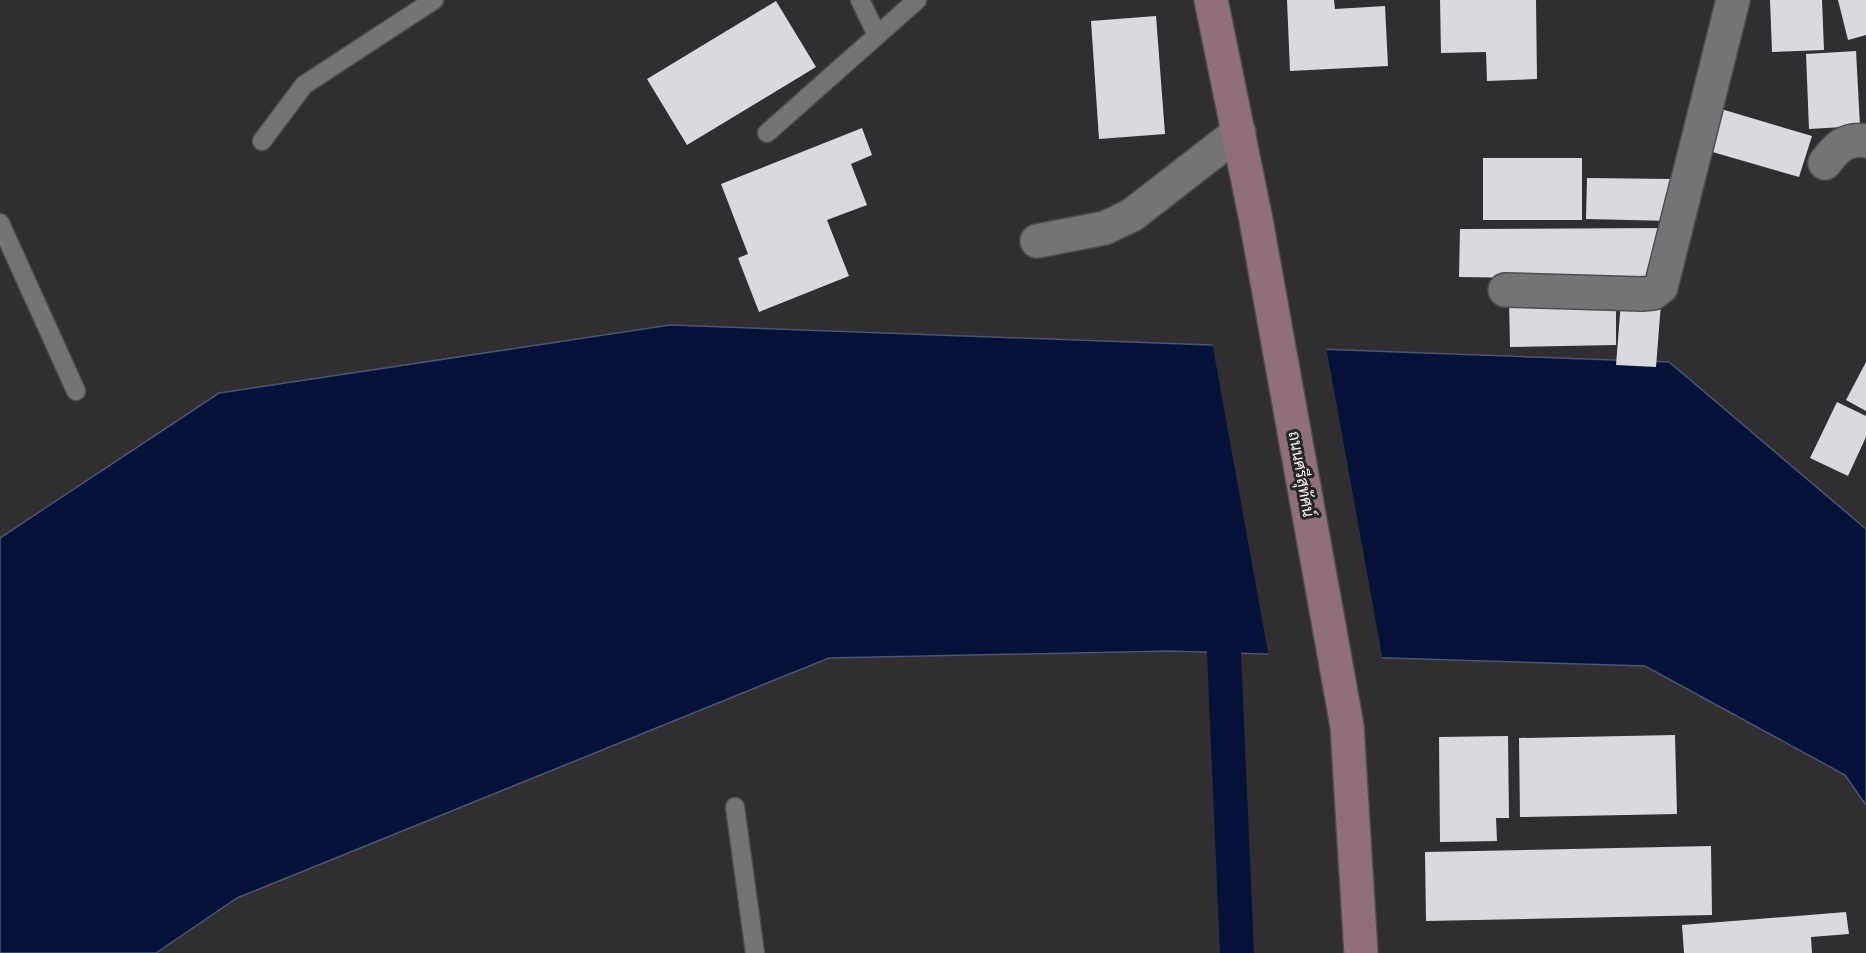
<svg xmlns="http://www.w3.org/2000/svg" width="1866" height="953" viewBox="0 0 1866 953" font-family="Helvetica,Sarabun,sans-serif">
<rect width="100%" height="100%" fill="#312e31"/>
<!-- water -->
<path fill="#051139" stroke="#4d5572" stroke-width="1.5" d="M670 325 1669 362 1866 529V805L1845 775 1645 666 1169 651 829 658 237 898 156 953H0V538L219 393Z"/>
<!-- pier -->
<path fill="#312e31" d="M1212 342 1326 346 1383 661 1269 658Z"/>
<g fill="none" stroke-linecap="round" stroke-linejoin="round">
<!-- canal -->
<path stroke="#051139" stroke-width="34" d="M1224 653 1237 953"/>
</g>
<!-- building -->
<g fill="#dad9dd">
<path d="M1287 0H1334L1335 9 1385 6 1388 66 1290 71Z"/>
<path d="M1440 0H1536L1537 79 1487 81 1486 52 1441 53Z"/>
<path d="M1770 0H1822L1824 50 1772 52Z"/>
<path d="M1838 0H1866V35L1848 40Z"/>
<path d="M776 1 816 67 687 145 647 79Z"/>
<path d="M1156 16 1165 134 1099 139 1091 21Z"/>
<path d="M1856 51 1860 126 1809 129 1806 54Z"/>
<path d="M1721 109 1812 136 1799 177 1709 151Z"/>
<path d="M862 128 872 155 851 164 867 205 827 220 849 276 759 312 738 258 748 254 721 184Z"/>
<rect x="1483" y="158" width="99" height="62"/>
<path d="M1587 178 1673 179 1672 221 1586 219Z"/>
<path d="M1663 228V280L1459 277 1460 229Z"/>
<path d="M1616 297V345L1510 347 1509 299Z"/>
<path d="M1621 301 1661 303 1656 367 1616 365Z"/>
<path d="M1866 362V411L1846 400Z"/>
<path d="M1837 402 1866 416V437L1848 476 1810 458Z"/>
<path d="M1675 735 1677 814 1520 817 1519 738Z"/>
<path d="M1508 736 1509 818H1496L1497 841 1440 842 1439 737Z"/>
<path d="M1711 846 1712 915 1426 921 1425 852Z"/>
<path d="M1846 912 1849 934 1811 937 1812 953H1684L1682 925Z"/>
</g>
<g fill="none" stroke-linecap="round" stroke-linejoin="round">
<!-- lane casing -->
<g stroke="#4e4c4e" stroke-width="21">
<g id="lane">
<path d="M860 0 877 35"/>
<path d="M767 133 917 0"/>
<path d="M262 141 304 85 434 0"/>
<path d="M0 223 76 391"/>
<path d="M735 807 755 953"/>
</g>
</g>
<!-- street casing -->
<g stroke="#4e4c4e" stroke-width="36">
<g id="street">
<path d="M1825 163C1836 148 1845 138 1866 141"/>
<path d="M1037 241 1105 228 1132 215 1239 132"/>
<path d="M1505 290 1642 294 1653 293 1661 287 1733 0"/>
</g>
</g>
<!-- secondary casing -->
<g stroke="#4e4c4e" stroke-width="36">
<path id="secondary" d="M1211 0 1256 220 1347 726 1361 953"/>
</g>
<!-- lane -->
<use href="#lane" stroke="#767376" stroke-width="18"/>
<!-- street -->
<use href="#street" stroke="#767376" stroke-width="33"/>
<!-- secondary -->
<use href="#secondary" stroke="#906f7d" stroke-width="33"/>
</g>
<g text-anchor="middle" stroke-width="6" stroke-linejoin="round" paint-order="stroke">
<!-- street labels -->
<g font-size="16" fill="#f6f4f6" stroke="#272527">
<text transform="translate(1302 474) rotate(80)" y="6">ถนนศรีสุทัศน์</text>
</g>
</g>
</svg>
